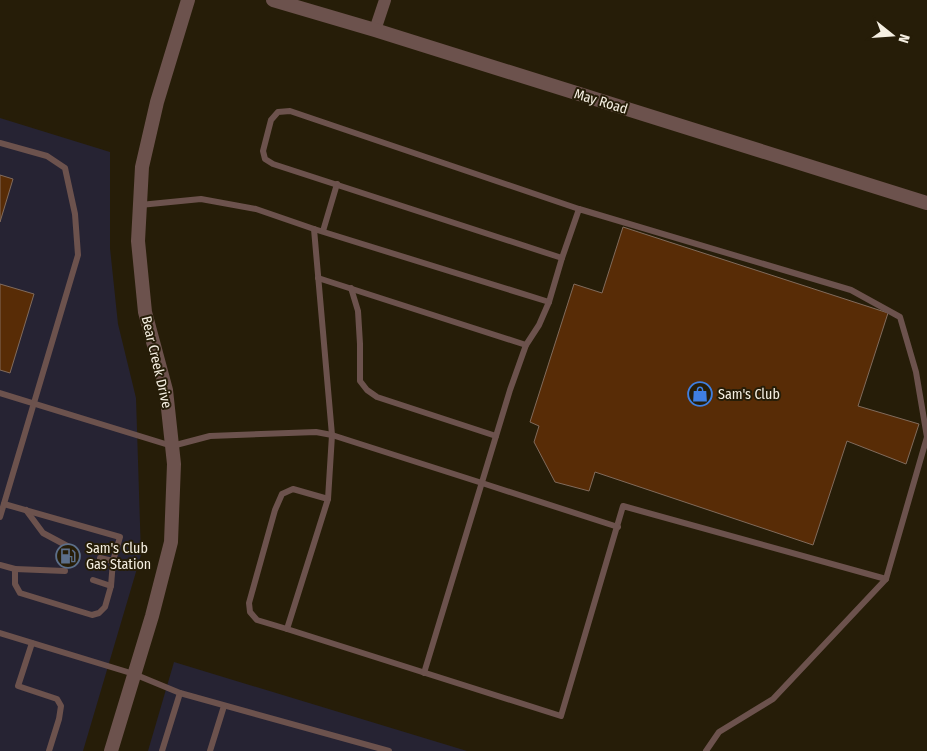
<svg xmlns="http://www.w3.org/2000/svg" width="927" height="751" viewBox="0 0 927 751" font-family="'Fira Sans Condensed',sans-serif">
<rect width="100%" height="100%" fill="#261d08"/>
<!-- commercial -->
<g fill="#262333">
<path d="M0 118 110 152V248L118 324 136 398 141 555 83 751H0Z"/>
<path d="M174 662 467 751H148Z"/>
</g>
<!-- building -->
<g fill="#582c06" stroke="#816b5c">
<path d="M0 175 13 179 0 222Z"/>
<path d="M623 227 888 313 858 406 919 424 906 464 847 441 813 545 595 472 589 491 555 482 534 442 539 426 530 422 574 284 602 293Z"/>
<path d="M0 284 34 294 10 373 0 370Z"/>
</g>
<g fill="none" stroke-linecap="round" stroke-linejoin="round">
<!-- service -->
<g stroke="#6c524d" stroke-width="6">
<path d="M0 143 47 156 65 168 75 214 78 255 0 517"/>
<path d="M140 205 201 199 256 209 314 229 549 302 562 258 579 209 851 290 900 317 916 372 927 437"/>
<path d="M314 229 332 435 328 499 287 629 561 716 623 506 886 579"/>
<path d="M323 231 337 184"/>
<path d="M562 258 273 164 265 159 263 151 271 120 278 112 290 111 579 209"/>
<path d="M318 278 526 345"/>
<path d="M351 288 358 311 360 344V381L367 390 377 397 496 436"/>
<path d="M0 393 172 446 210 436 316 432 332 435 482 483 618 527"/>
<path d="M26 510 43 533 73 549"/>
<path d="M100 558 113 561"/>
<path d="M0 565 15 569V584L20 593 92 615 99 613 105 607 111 586 113 561 120 537 4 504"/>
<path d="M15 569 65 571"/>
<path d="M93 580 111 586"/>
<path d="M287 629 257 620 250 612 249 603 275 510 282 494 293 489 328 499"/>
<path d="M0 633 134 674 180 693 162 751"/>
<path d="M32 643 18 686 57 699 61 706 59 719 49 751"/>
<path d="M424 673 510 390 526 345 539 325 549 302"/>
<path d="M180 693 389 751"/>
<path d="M210 751 224 706"/>
<path d="M706 751 719 732 773 699 886 579 927 437"/>
</g>
<!-- minor -->
<path stroke="#6c524d" stroke-width="12" d="M375 30 385 0"/>
<!-- tertiary -->
<g stroke="#6c524d" stroke-width="14">
<path d="M273 0 375 30 927 203"/>
<path d="M111 751 152 616 171 542 174 464 166 390 145 312 138 241 142 167 157 102 188 0"/>
</g>
</g>
<!-- icons -->
<defs>
<g id="shop-ring" transform="scale(1.25)"><circle r="9.5" fill="#261d08" stroke="#3f7fe0" stroke-width="1.5"/><path d="M-5-2.5h2.3a2.7 3.5 0 0 1 5.4 0H5L5.5 6h-11ZM-1.5-2.5h3a1.5 2.3 0 0 0-3 0Z" fill="#3f7fe0"/></g>
<g id="fuel-ring" transform="scale(1.25)"><circle r="9.5" fill="#261d08" stroke="#5c6f8a" stroke-width="1.5"/><path d="M-5.5-6h7V0h2V4h1.3V-2.5L3-4.5l.8-.8L6-3V5H2.5V1h-1V6h-7ZM-4.2-4.7v3.2H.2V-4.7Z" fill="#5c6f8a"/></g>
</defs>
<g fill-rule="evenodd">
<use href="#shop-ring" x="700" y="394"/>
<use href="#fuel-ring" x="68" y="556"/>
</g>
<g text-anchor="middle" stroke-width="4" stroke-linejoin="round" paint-order="stroke">
<!-- street labels -->
<g font-size="14" fill="#f5efe2" stroke="#261d08">
<text transform="translate(601 101) rotate(17)" y="5">May Road</text>
<text transform="translate(157 362) rotate(77)" y="5">Bear Creek Drive</text>
</g>
<!-- poi labels -->
<g font-size="14" fill="#f5efe2" stroke="#261d08" text-anchor="start">
<text x="718" y="399">Sam's Club</text>
<text x="86" y="553">Sam's Club<tspan x="86" dy="16">Gas Station</tspan></text>
</g>
</g>
<!-- north arrow -->
<g transform="translate(892 35) rotate(107)" stroke="#261d08" stroke-width="4" paint-order="stroke">
<path d="M0-4L9 19L0 12L-9 19Z" fill="#f5efe2"/>
<text y="-8" font-size="14" font-weight="bold" text-anchor="middle" fill="#f5efe2">N</text>
</g>
</svg>
